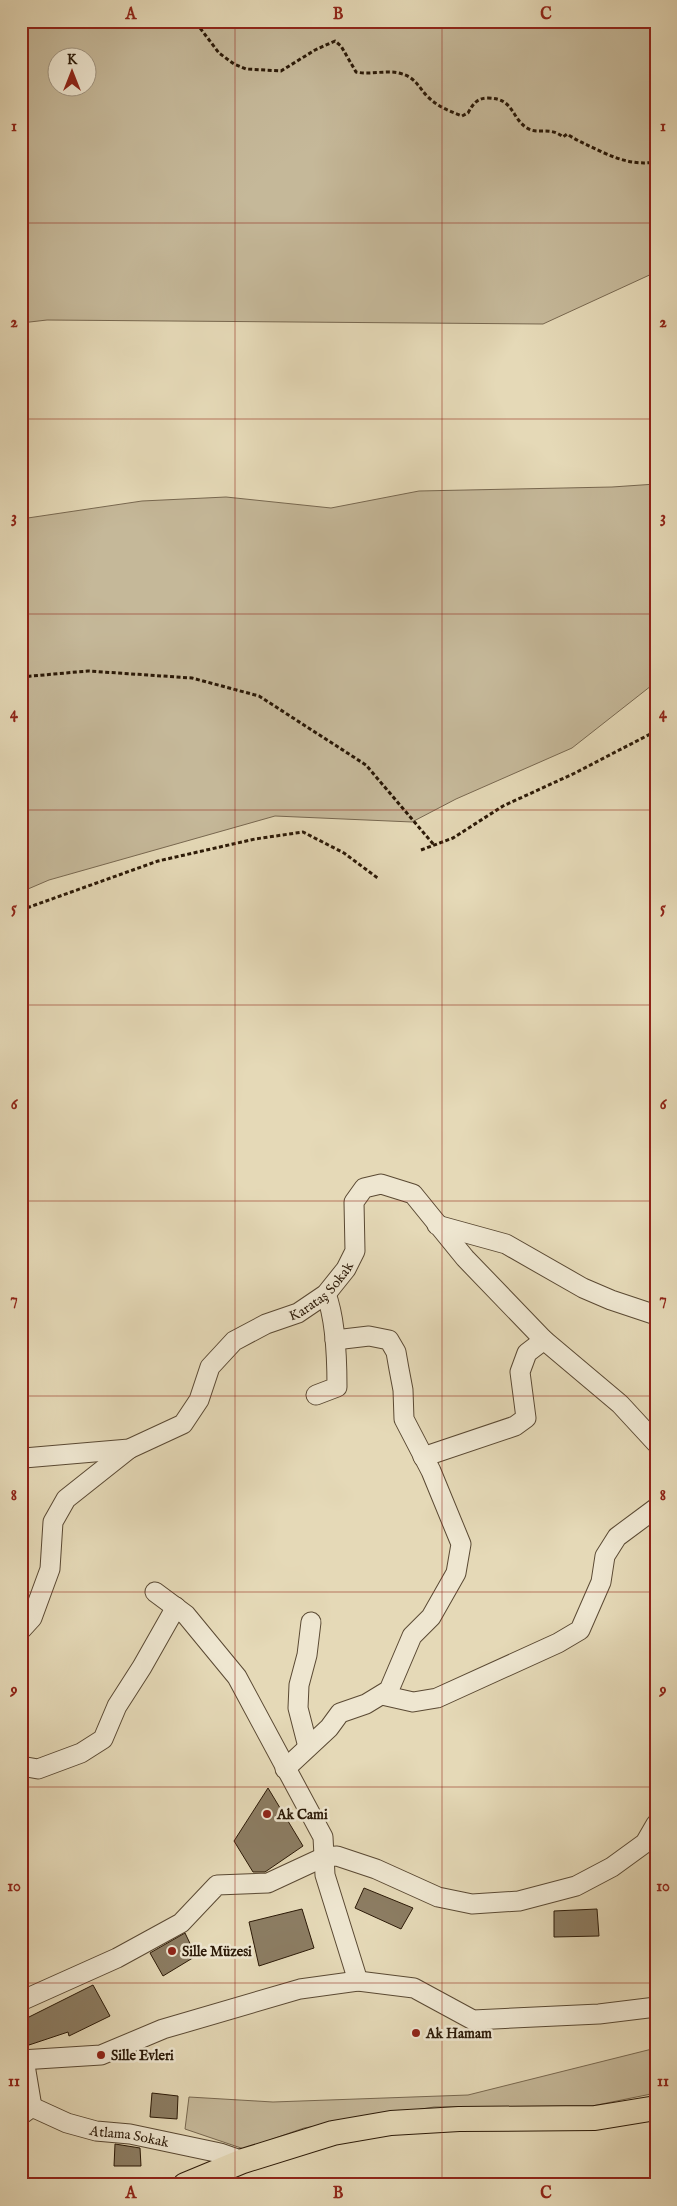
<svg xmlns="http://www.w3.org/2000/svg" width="677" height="2206" viewBox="0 0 677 2206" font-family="'IM FELL English',serif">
<rect width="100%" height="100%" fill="#e5d9b7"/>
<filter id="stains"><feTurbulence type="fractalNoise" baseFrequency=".004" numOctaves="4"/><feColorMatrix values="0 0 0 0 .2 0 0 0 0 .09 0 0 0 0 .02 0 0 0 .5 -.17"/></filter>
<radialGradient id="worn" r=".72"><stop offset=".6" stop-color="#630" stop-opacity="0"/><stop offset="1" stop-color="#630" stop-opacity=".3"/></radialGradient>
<!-- green -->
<g fill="#c5b899" stroke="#786850" fill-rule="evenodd">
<path d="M21 21H656V272L543 324 47 320 21 323ZM58 58H88V88H58Z"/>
<path d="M656 484V682L572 748 456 799 412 822 275 816 49 880 21 892V519L142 501 226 497 331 508 419 491 612 487Z"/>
<path d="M656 2048V2093L592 2106 434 2107 304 2128 244 2149 185 2129 189 2097 273 2102 468 2095Z"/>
</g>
<!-- building -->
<g fill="#8c7d63" stroke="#2b1907">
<path d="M268 1788 303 1846 265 1872H253L234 1841Z"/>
<path d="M364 1888 413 1908 401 1929 355 1908Z"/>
<path d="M302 1909 314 1948 259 1966 249 1922Z"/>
<path d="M597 1909 599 1936 554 1937V1911Z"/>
<path d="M185 1933 196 1956 163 1976 150 1953Z"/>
<path d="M93 1985 110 2016 69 2036 68 2032 29 2045 26 2040H21V2021Z"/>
<path d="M152 2093 178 2096 177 2119 150 2117Z"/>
<path d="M115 2144 140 2148 141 2166H114Z"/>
</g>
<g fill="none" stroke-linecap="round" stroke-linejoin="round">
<!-- minor casing -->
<g stroke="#5a4933" stroke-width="21">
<g id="minor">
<path d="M437 1225 506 1244 583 1288 611 1300 656 1315"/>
<path d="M316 1395 337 1387C337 1359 336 1320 326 1294"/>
<path d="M423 1457 515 1426 526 1418 520 1372 527 1353 544 1340"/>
<path id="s1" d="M21 1461 24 1458 129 1449 183 1424 199 1400 210 1367 234 1341 266 1324 298 1313 326 1294 346 1269 355 1251 354 1202 364 1188 381 1184 413 1194 465 1258 544 1340 620 1404 656 1443"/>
<path d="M155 1592 186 1615 237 1677 323 1837 325 1875 358 1981"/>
<path d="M21 1630 32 1618 50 1569 53 1522 66 1499 129 1449"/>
<path d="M382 1695 413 1702 437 1698 558 1643 580 1630 601 1582 605 1556 617 1537 656 1508"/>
<path d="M308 1747 298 1708 299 1685 307 1655 311 1622"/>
<path d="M21 1766 38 1769 81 1753 103 1739 117 1706 142 1667 176 1607"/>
<path d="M285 1769 329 1728 340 1713 366 1704 389 1690 412 1636 431 1617 456 1573 461 1544 431 1471 404 1419 403 1390 399 1369 396 1352 389 1340 369 1336 335 1340"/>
<path d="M21 2001 117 1958 181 1923 217 1885 268 1883 324 1857 337 1856 376 1869 438 1897 472 1904 519 1901 576 1886 612 1867 645 1843 656 1824"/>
<path d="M24 2059 32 2107"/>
<path d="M21 2060 101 2055 163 2029 300 1989 358 1981 414 1988 473 2020 599 2014 656 2007"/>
<path id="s2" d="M21 2115 32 2107 67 2123 96 2131 130 2134 220 2153 243 2161"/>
</g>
</g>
<!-- major casing -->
<g stroke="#2b1907" stroke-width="26">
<path id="major" d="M185 2185 243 2161 333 2133 391 2123 459 2119 595 2118 656 2108"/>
</g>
<!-- path -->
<g stroke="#2b1907" stroke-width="3" stroke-dasharray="4 2.5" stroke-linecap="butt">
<path d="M182 21 200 28 219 53 234 64 246 69 281 71 315 50 335 41 341 46 356 72C370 75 385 70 399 73 416 77 418 87 428 97 438 107 450 111 462 116L468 113C473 104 477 98 488 98 514 98 511 118 527 128 538 135 550 126 563 137L567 134C579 142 590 146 602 152 620 160 635 165 656 162"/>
<path d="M21 677 88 671 192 678 259 696 366 765 434 845"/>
<path d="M421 850 453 838 503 806 575 773 656 731"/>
<path d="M21 910 158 861 255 839 303 832 344 853 379 879"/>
</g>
<!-- minor -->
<use href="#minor" stroke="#eee6d0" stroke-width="19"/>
<!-- major -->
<use href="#major" stroke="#e5d9b7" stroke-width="24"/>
</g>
<!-- grid -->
<path fill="none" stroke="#8f2418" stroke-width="1" stroke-opacity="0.55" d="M235 21V2185M442 21V2185M21 223H656M21 419H656M21 614H656M21 810H656M21 1005H656M21 1201H656M21 1396H656M21 1592H656M21 1787H656M21 1983H656"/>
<!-- markers -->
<g fill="#8f2418" stroke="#eee6d0" stroke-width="2">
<circle cx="267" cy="1814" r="5"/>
<circle cx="172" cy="1951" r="5"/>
<circle cx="416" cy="2033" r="5"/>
<circle cx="101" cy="2055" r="5"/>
</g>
<g text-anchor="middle" stroke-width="5" stroke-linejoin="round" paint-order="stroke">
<!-- street labels -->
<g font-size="14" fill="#2b1907" stroke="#eee6d0">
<text dy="5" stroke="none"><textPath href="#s1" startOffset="370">Karataş Sokak</textPath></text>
<text dy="5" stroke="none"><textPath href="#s2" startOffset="116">Atlama Sokak</textPath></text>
</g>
<!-- poi labels -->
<g font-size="14" font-weight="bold" fill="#2b1907" stroke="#eee6d0" text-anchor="start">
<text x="277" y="1819">Ak Cami</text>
<text x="182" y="1956">Sille Müzesi</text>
<text x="426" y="2038">Ak Hamam</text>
<text x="111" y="2060">Sille Evleri</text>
</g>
</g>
<!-- margin -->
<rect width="677" height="2206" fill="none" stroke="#e5d9b7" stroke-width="55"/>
<!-- north arrow -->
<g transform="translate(72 72)"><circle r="24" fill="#eee6d0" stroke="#a09480"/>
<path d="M0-4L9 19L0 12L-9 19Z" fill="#8f2418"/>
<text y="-8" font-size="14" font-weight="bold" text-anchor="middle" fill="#2b1907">K</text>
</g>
<rect x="28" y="28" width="622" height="2150" fill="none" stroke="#8f2418" stroke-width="2"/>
<g font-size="16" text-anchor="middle" font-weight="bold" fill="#8f2418">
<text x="131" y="19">A</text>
<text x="338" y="19">B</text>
<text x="546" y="19">C</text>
<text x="14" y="131">1</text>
<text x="663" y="131">1</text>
<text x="14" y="327">2</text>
<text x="663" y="327">2</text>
<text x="14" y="522">3</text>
<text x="663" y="522">3</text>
<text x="14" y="718">4</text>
<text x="663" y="718">4</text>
<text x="14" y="913">5</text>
<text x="663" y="913">5</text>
<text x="14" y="1109">6</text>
<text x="663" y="1109">6</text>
<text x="14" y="1304">7</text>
<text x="663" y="1304">7</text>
<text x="14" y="1500">8</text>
<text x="663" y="1500">8</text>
<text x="14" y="1695">9</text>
<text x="663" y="1695">9</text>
<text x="14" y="1891">10</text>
<text x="663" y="1891">10</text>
<text x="14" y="2086">11</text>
<text x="663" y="2086">11</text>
<text x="131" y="2198">A</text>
<text x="338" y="2198">B</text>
<text x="546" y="2198">C</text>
</g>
<rect width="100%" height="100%" filter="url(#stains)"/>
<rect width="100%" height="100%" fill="url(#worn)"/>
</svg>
